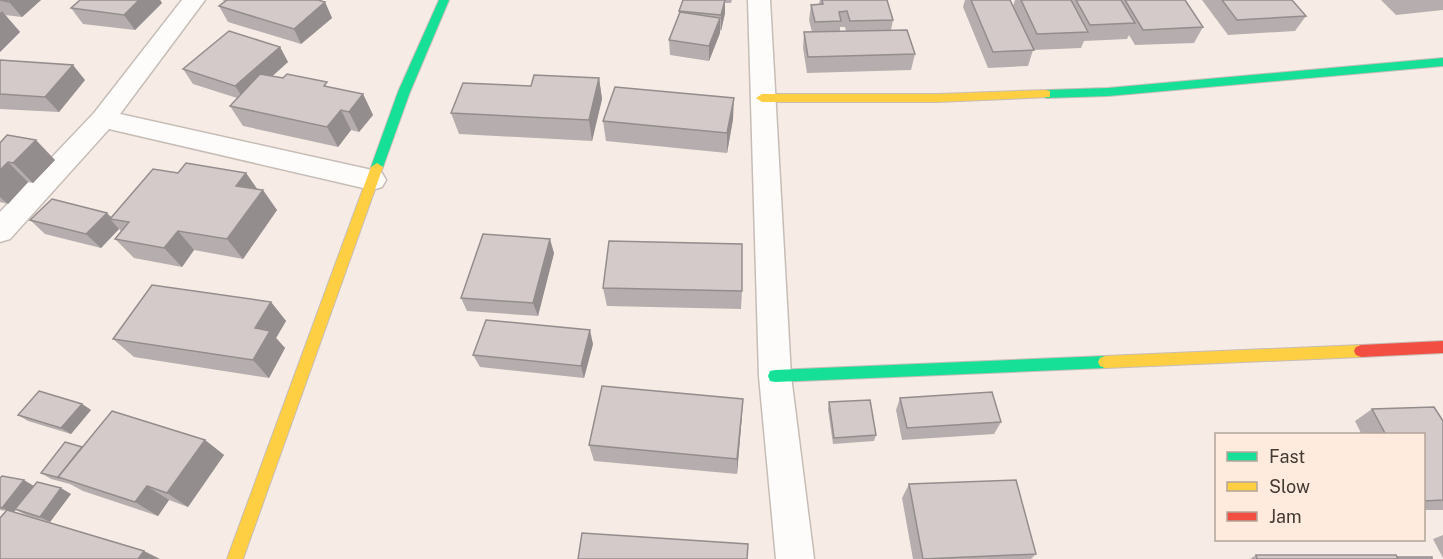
<svg xmlns="http://www.w3.org/2000/svg" width="1443" height="559" viewBox="0 0 1443 559" font-family="'Public Sans',sans-serif">
<rect width="100%" height="100%" fill="#f6ece5"/>
<g fill="none" stroke-linecap="round" stroke-linejoin="round">
<!-- street casing -->
<g stroke="#c6bdb7" stroke-width="3">
<g id="street">
<path d="M182 0H205L120 114 372 170 382 173 386 180 382 187 372 190 109 129 10 239 0 242V212L94 113Z"/>
<path d="M748 0H770L791 376 814 559H776L759 376Z"/>
</g>
</g>
<!-- fast casing -->
<g stroke="#c6bdb7" stroke-width="2">
<g id="fast">
<path d="M439 0H449L410 92 383 167 381 170H373L371 167 398 92Z"/>
<path d="M1443 58V66L1108 96 1046 98 1040 94 1046 90 1108 88Z"/>
<path d="M1105 356 1110 358 1112 362 1110 366 1105 368 775 382 770 381 768 376 770 371 775 370Z"/>
</g>
</g>
<!-- slow casing -->
<g stroke="#c6bdb7" stroke-width="2">
<g id="slow">
<path d="M1046 90 1050 91V97L938 102H762L756 98 762 94H938Z"/>
<path d="M377 163 383 167 243 559H227L371 167Z"/>
<path d="M1361 345 1366 347 1368 351 1366 355 1361 357 1105 368 1100 366 1098 362 1100 358 1105 356Z"/>
</g>
</g>
<!-- jam casing -->
<g stroke="#c6bdb7" stroke-width="2">
<path id="jam" d="M1443 341V353L1361 357 1356 355 1354 351 1356 347 1361 345Z"/>
</g>
<!-- street -->
<use href="#street" fill="#fefcfb" fill-rule="evenodd"/>
<!-- fast -->
<use href="#fast" fill="#16e098" fill-rule="evenodd"/>
<!-- slow -->
<use href="#slow" fill="#ffcf43" fill-rule="evenodd"/>
<!-- jam -->
<use href="#jam" fill="#f24e42" fill-rule="evenodd"/>
</g>
<!-- wall -->
<g fill="#b6aeae" fill-rule="evenodd">
<path d="M0 0H41L22 17 5 15 20 32 0 52Z"/>
<path d="M80 0H160L162 3 135 30 83 24 71 8Z"/>
<path d="M223 0H318L325 2 332 18 301 44 228 22 219 6 224 2Z"/>
<path d="M683 0H732L731 3H725V13L721 31 720 30V33L709 61 670 55 669 40 679 15V11Z"/>
<path d="M820 0H887L893 20 891 30 915 54 911 70 807 73 803 48 804 32H812L809 20 811 5 819 4ZM840 27H845L846 31H840Z"/>
<path d="M965 0H1010L1013 6 1015 0H1185L1203 27 1194 43 1135 45 1129 35 1127 39 1084 41 1081 48 1033 50 1028 66 988 68 963 7Z"/>
<path d="M1202 0H1292L1306 16 1295 31 1228 35Z"/>
<path d="M1381 0H1443V10L1396 15Z"/>
<path d="M280 47 288 62 272 76 363 94 373 115 359 132 351 130 338 147 243 126 230 106 237 98 193 84 183 69Z"/>
<path d="M0 60 85 80 59 112 0 109Z"/>
<path d="M599 78 602 99 592 141 459 134 451 113 531 86Z"/>
<path d="M733 119 727 153 606 141 603 121Z"/>
<path d="M0 143 55 160 33 183 28 182 8 204 0 202Z"/>
<path d="M178 173H246L257 189 277 210 243 259 194 250 182 267 134 258 115 239 121 231 119 229 101 248 45 234 30 220 111 217Z"/>
<path d="M554 253 538 316 467 311 461 298Z"/>
<path d="M603 288 742 291 741 309 607 306Z"/>
<path d="M271 302 286 321 276 338 285 348 269 378 134 357 113 339Z"/>
<path d="M593 344 584 378 480 367 473 355Z"/>
<path d="M900 398 1001 422 994 434 902 440 896 410Z"/>
<path d="M829 402 876 435 874 441 833 444 828 409Z"/>
<path d="M82 404 91 410 71 434 28 421 18 415Z"/>
<path d="M1372 409 1443 421V510H1424V435H1362L1355 421Z"/>
<path d="M742 415 737 474 594 461 589 445Z"/>
<path d="M205 440 224 455 188 507 169 500 158 516 83 491 70 484 51 479 41 473 82 447Z"/>
<path d="M0 478 34 486 71 494 50 522 26 515 16 510 14 512 2 516 6 511 0 510Z"/>
<path d="M909 484 1036 554 1031 559H913L902 498Z"/>
<path d="M1443 535V558L1433 539Z"/>
<path d="M1256 555 1397 557 1432 559H1250Z"/>
</g>
<!-- shaded-wall -->
<g fill="#948d8d">
<path d="M11 0H41L22 17 9 2Z"/>
<path d="M139 0H160L162 3 135 30 124 15Z"/>
<path d="M725 0V13L721 31V15Z"/>
<path d="M325 2 332 18 301 44 294 29Z"/>
<path d="M2 11 20 32 0 52V13Z"/>
<path d="M720 18V33L709 61V46Z"/>
<path d="M280 47 288 62 245 101 235 86Z"/>
<path d="M73 65 85 80 59 112 45 97Z"/>
<path d="M599 78 602 99 592 141 589 120Z"/>
<path d="M363 94 373 115 359 132 349 112Z"/>
<path d="M734 98 733 119 727 153V133Z"/>
<path d="M341 110 351 130 338 147 327 127Z"/>
<path d="M36 140 55 160 33 183 13 163Z"/>
<path d="M8 162 28 182 8 204 0 197V170Z"/>
<path d="M246 173 260 193 236 186Z"/>
<path d="M263 190 277 210 243 259 227 239Z"/>
<path d="M107 213 113 219H110L119 229 101 248 86 234Z"/>
<path d="M178 231 194 250 182 267 164 248Z"/>
<path d="M550 239 554 253 538 316 533 303Z"/>
<path d="M271 302 286 321 276 338 285 348 269 378 253 360 255 328Z"/>
<path d="M590 330 593 344 584 378 581 366Z"/>
<path d="M743 399 742 415 737 474V459Z"/>
<path d="M82 404 91 410 71 434 61 428Z"/>
<path d="M205 440 224 455 188 507 167 493Z"/>
<path d="M24 480 34 486 13 513 2 508Z"/>
<path d="M147 486 169 500 158 516 135 502Z"/>
<path d="M61 488 71 494 50 522 40 517Z"/>
<path d="M144 551 160 559H138Z"/>
</g>
<!-- building -->
<g fill="#d4caca" stroke="#948d8d" stroke-width="1.5">
<path d="M0 0H11L9 2Z"/>
<path d="M80 0H139L124 15 71 8Z"/>
<path d="M227 0H318L325 2 294 29 219 6Z"/>
<path d="M683 0H725L721 15 679 11Z"/>
<path d="M822 0H887L893 20 850 21 847 11 839 12 841 21 815 22 811 5 823 4Z"/>
<path d="M971 0H1010L1034 50 993 52Z"/>
<path d="M1021 0H1071L1088 32 1037 34Z"/>
<path d="M1076 0H1121L1135 23 1090 25Z"/>
<path d="M1125 0H1185L1203 27 1143 30Z"/>
<path d="M1222 0H1292L1306 16 1237 20Z"/>
<path d="M680 12 720 18 709 46 669 40Z"/>
<path d="M907 30 915 54 808 57 804 32Z"/>
<path d="M229 31 280 47 235 86 183 69Z"/>
<path d="M0 60 73 65 45 97 0 94Z"/>
<path d="M260 74 283 78 287 74 327 82 324 86 363 94 349 112 341 110 327 127 230 106Z"/>
<path d="M534 75 599 78 589 120 451 113 463 83 531 86Z"/>
<path d="M615 87 734 98 727 133 603 121Z"/>
<path d="M7 135 36 140 13 163 8 162 0 170V143Z"/>
<path d="M186 163 246 173 236 186 263 190 227 239 178 231 164 248 115 239 129 222 110 219 153 169 178 173Z"/>
<path d="M52 199 107 213 86 234 30 220Z"/>
<path d="M483 234 550 239 533 303 461 298Z"/>
<path d="M609 241 742 244V291L603 288Z"/>
<path d="M152 285 271 302 255 328 270 331 253 360 113 339Z"/>
<path d="M486 320 590 330 581 366 473 355Z"/>
<path d="M602 386 743 399 737 459 589 445Z"/>
<path d="M39 391 82 404 61 428 18 415Z"/>
<path d="M992 392 1001 422 907 428 900 398Z"/>
<path d="M870 400 876 435 834 438 829 402Z"/>
<path d="M1434 407 1443 421V500L1424 501V435H1386L1372 409Z"/>
<path d="M112 411 205 440 167 493 147 486 135 502 58 477Z"/>
<path d="M65 442 82 447 58 477 60 478 41 473Z"/>
<path d="M2 476 24 480 2 508 0 507V478Z"/>
<path d="M1016 480 1036 554 923 559 909 484Z"/>
<path d="M37 482 61 488 40 517 15 509Z"/>
<path d="M7 510 144 551 138 559H0V518Z"/>
<path d="M582 533 748 544 747 559H578Z"/>
<path d="M1256 555H1396L1398 559H1257Z"/>
<path d="M1397 557H1432V559H1398Z"/>
</g>
<!-- legend -->
<rect x="1215" y="433" width="210" height="108" fill="#feebdd" stroke="#b3a499" stroke-width="1.5"/>
<rect x="1227" y="452" width="30" height="9" fill="#16e098" stroke="#b3a499" stroke-width="1.5"/>
<text x="1269" y="463" font-size="18" fill="#433a33">Fast</text>
<rect x="1227" y="482" width="30" height="9" fill="#ffcf43" stroke="#b3a499" stroke-width="1.5"/>
<text x="1269" y="493" font-size="18" fill="#433a33">Slow</text>
<rect x="1227" y="512" width="30" height="9" fill="#f24e42" stroke="#b3a499" stroke-width="1.5"/>
<text x="1269" y="523" font-size="18" fill="#433a33">Jam</text>
</svg>
